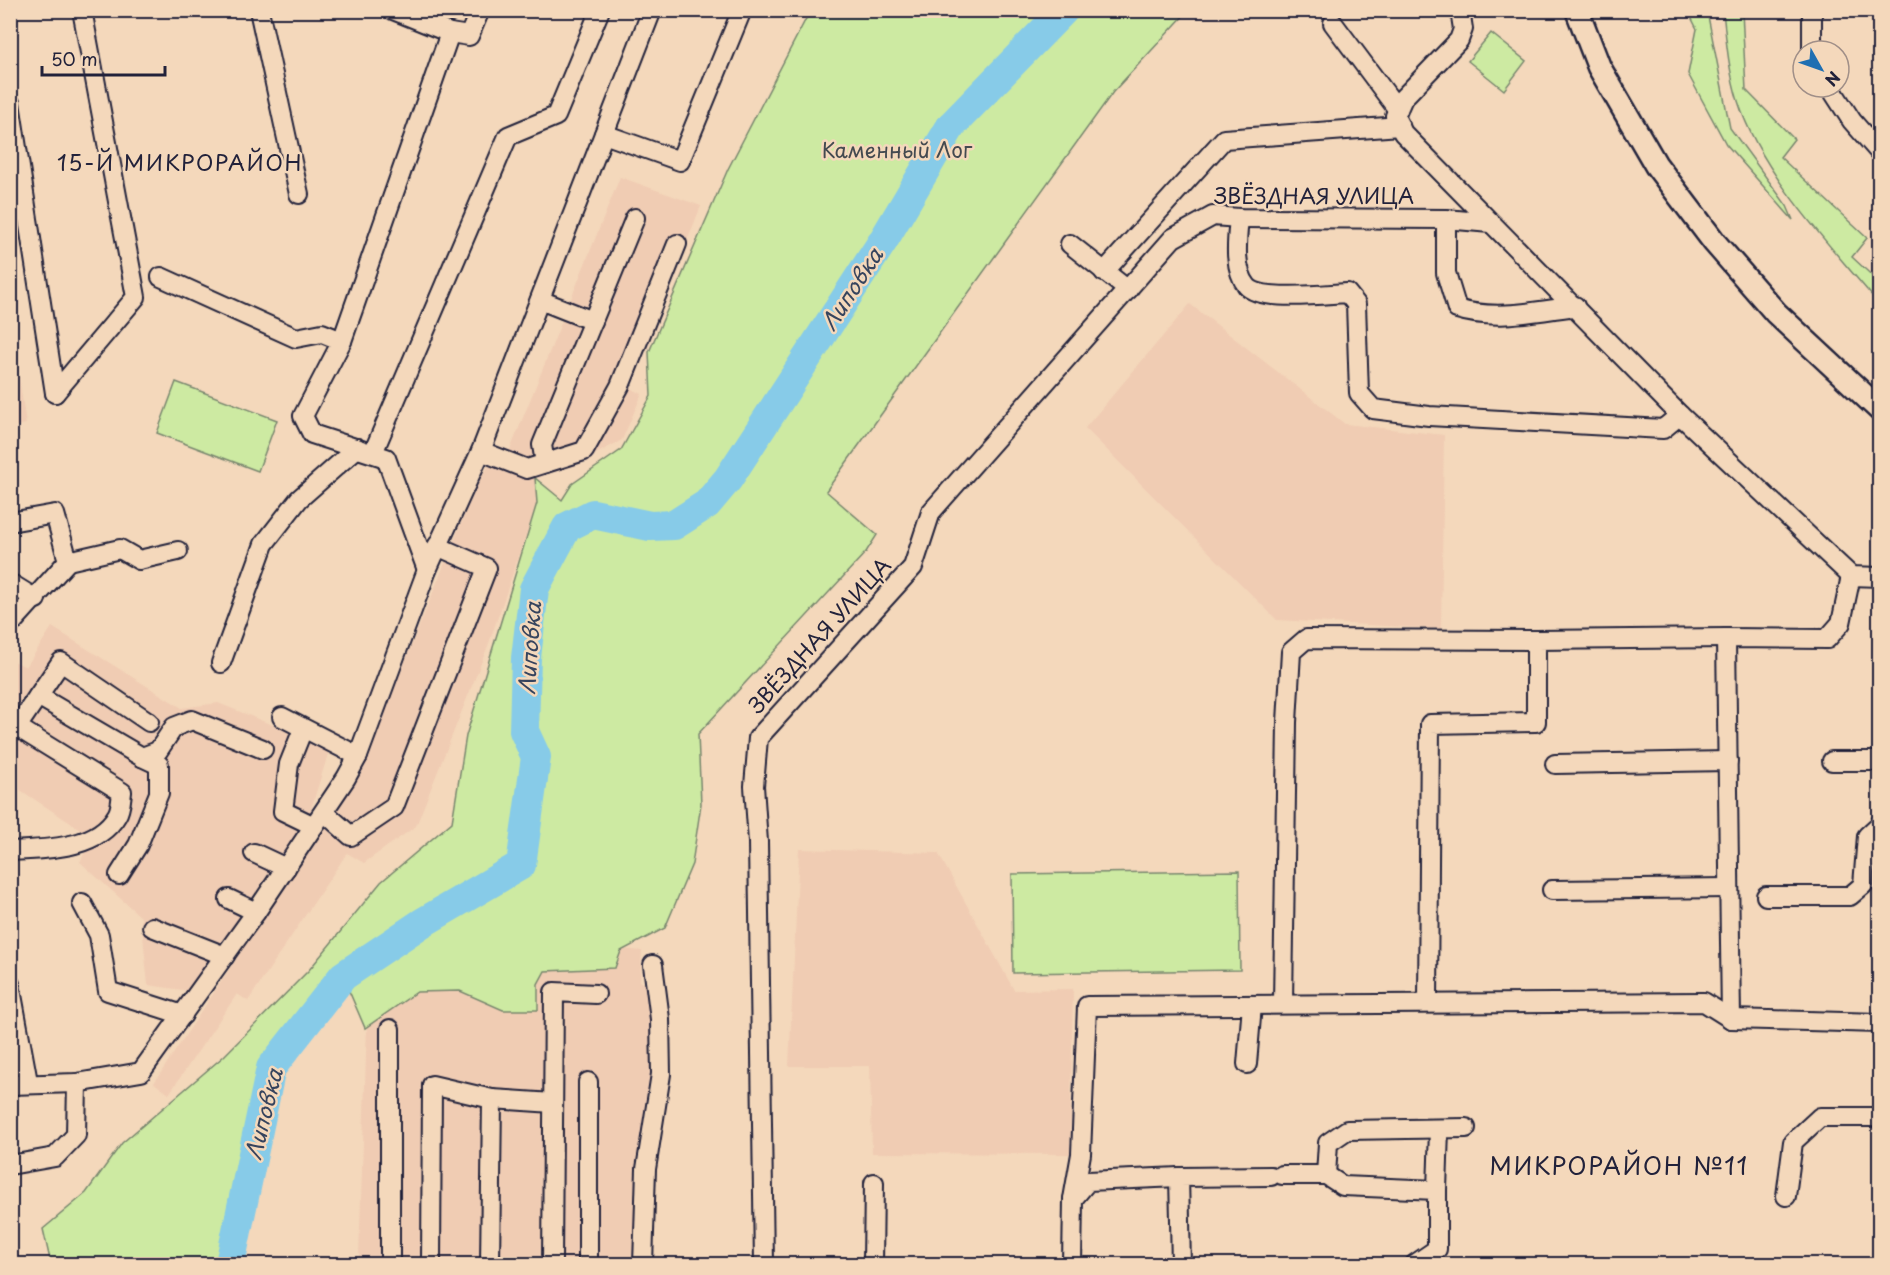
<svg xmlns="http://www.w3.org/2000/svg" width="1890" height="1275" viewBox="0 0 1890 1275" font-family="'Playpen Sans',sans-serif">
<rect width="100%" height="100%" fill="#f4d8bb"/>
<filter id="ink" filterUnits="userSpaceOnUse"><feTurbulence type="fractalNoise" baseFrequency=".0167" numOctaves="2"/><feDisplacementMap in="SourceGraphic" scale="12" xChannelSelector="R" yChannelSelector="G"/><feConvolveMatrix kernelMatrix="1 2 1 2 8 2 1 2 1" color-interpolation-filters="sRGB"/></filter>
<g filter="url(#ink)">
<!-- built -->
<g fill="#f0ccb3">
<path d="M620 177 701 206 629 387 642 394 622 440 573 466 535 478 537 503 488 646 416 826 364 863 347 853 248 1001 237 994 169 1094 154 1083 360 772 479 479 492 462 510 450Z"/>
<path d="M1190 304 1345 424 1444 435 1441 629 1277 620 1085 428Z"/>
<path d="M11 321 26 424 11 427H10Z"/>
<path d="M52 627 182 708 218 703 330 748 310 812 190 991 148 985 141 917 80 862 92 837 11 784 10 659 26 667Z"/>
<path d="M799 849 938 853 1014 990 1073 989 1070 1154 872 1153 870 1066H789Z"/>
<path d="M622 949 642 951 640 982 655 986 650 1264H320V1259L359 1257 367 1026 419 990 461 989 504 1008H539V982L546 969 616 967Z"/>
</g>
<!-- green -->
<g fill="#cdeaa2" stroke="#78866e" stroke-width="1.5">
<path d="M810 11H1188L1113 92 826 491 877 535 866 552 698 734 701 804 692 864 665 928 621 951 615 968 545 971 538 984V1010H503L460 991 417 992 365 1028 343 977 271 1068 230 1264H51L43 1229 86 1193 122 1143 224 1056 309 970 381 882 452 822 466 736 537 503 535 478 562 500 572 484 621 450 651 396 649 352 728 169Z"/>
<path d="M1688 11H1707L1730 128 1787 206 1793 220 1726 144 1688 74 1697 29Z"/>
<path d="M1723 11H1742L1746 90 1794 139 1780 157 1867 238 1852 257 1879 282V304C1831 247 1760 172 1738 101 1729 73 1726 40 1723 11Z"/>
<path d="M1491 33 1526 61 1504 90 1468 61Z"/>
<path d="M176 382 277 420 258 471 157 433Z"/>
<path d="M1239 871 1240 970 1013 973 1012 874Z"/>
</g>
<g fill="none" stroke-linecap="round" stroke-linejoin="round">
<!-- river -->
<path stroke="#87cbe8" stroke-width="30" d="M230 1264 271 1068 343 976 422 923 521 865 536 757 524 731 526 658 534 589 567 527 593 514 650 526 674 525 707 504 728 479 883 241 951 126 1064 10"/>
<!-- minor casing -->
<g stroke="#22223b" stroke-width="22">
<g id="minor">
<path d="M259 10 299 194"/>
<path d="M393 10 450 33 469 36 480 10"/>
<path d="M1460 10 1463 29 1459 40 1403 98 1395 116 1403 133 1680 415 1851 576 1880 577"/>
<path d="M1812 10V51"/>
<path d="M1333 23 1398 110"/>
<path d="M1830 87 1852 121 1880 153"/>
<path d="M10 103 55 393"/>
<path d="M604 134 680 161 742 10"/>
<path d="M1239 218C1237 240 1233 268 1247 286 1260 302 1327 294 1347 293L1356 304 1359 393 1373 409 1429 416 1663 429 1680 415"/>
<path d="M1446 219V273L1457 309C1495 321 1537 311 1575 306"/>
<path d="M1070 244 1128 290"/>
<path d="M1104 272 1224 139 1400 126"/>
<path d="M161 277 296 338 322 333 342 341"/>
<path d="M540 300 593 321"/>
<path d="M55 393 136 297 82 10"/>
<path d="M481 451 527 469 584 451 620 386 677 244"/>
<path d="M373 453 508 136 556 116 600 10"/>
<path d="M545 463 542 445 635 218"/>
<path d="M10 522 55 514 68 561 10 625"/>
<path d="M68 561 120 549 139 560 178 551"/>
<path d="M427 570 386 458 312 434 303 416 342 341 450 33"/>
<path d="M10 583 36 599"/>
<path d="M221 663 264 544 299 499 357 448"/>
<path d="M38 696 142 757 158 751 174 727 192 720 263 749"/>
<path d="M282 717 358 756"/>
<path d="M303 729 289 764 283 811 314 826"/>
<path d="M1832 761H1880"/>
<path d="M1555 764 1728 761"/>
<path d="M324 812 351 836 394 807 487 568 437 546"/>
<path d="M10 851C45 849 97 850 117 815 121 809 121 799 122 792L17 727 61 662 149 722"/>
<path d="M254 853 286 868"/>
<path d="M119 875 138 845 159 793V765L142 757"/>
<path d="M1552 890 1729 888"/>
<path d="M1766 896H1850L1863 885 1867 836 1880 824"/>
<path d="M229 899 256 912"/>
<path d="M82 903 99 935 108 991 183 1015"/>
<path d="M152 927 225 956"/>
<path d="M10 984 28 1082"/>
<path d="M1428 1003 1430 724 1536 722V640L1726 638"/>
<path d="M1283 1004 1287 722 1291 652 1306 639 1536 640"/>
<path d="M1731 1019 1726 638 1827 639 1841 623 1851 576"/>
<path d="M1247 1064 1252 1005"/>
<path d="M10 1085 77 1083 141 1072 256 912 346 778 358 756 427 570 481 451 652 10"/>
<path d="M492 1099 553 1103"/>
<path d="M10 1165 55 1157 76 1135 77 1083"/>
<path d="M1282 1175H1326L1343 1186 1437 1190V1249L1415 1264"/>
<path d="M1326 1175 1328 1143 1347 1130 1466 1128"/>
<path d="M1437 1190 1439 1129"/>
<path d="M1786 1196 1793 1142 1820 1117H1880"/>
<path d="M1073 1199 1081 1154 1087 1006 1704 1002 1731 1019 1880 1023"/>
<path d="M390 1264V1029"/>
<path d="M431 1264 432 1085 492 1099 490 1264"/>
<path d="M552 1264 554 992 596 994"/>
<path d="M588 1264V1082"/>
<path d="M643 1264 646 1169 661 1074 660 1019 653 965"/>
<path d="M764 1264 758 842 754 786 758 738 913 567 931 512 1173 238 1213 216 1239 218 1446 219 1490 223"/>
<path d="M873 1264 874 1183"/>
<path d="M1072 1264 1073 1199 1088 1181 1179 1177"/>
<path d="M1181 1264 1179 1177 1271 1176"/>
</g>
</g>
<!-- major casing -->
<g stroke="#22223b" stroke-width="27">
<path id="major" d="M1577 10 1599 67 1656 165 1715 243 1776 313 1880 410"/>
</g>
<!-- minor -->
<use href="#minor" stroke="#f4d8bb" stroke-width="18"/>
<!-- major -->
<use href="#major" stroke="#f4d8bb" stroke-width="22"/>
</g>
</g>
<g text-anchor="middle" stroke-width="5" stroke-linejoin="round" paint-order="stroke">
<!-- park labels -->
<g font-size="21" fill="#444a50" stroke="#f4d8bb">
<text x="897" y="158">Каменный Лог</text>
</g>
<!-- street labels -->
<g font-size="21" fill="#22223b" stroke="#f4d8bb">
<text x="1314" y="204">ЗВЁЗДНАЯ УЛИЦА</text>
<text transform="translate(820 636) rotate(-48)" y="7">ЗВЁЗДНАЯ УЛИЦА</text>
</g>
<!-- neighbourhood labels -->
<g font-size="22" letter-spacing="1.5" fill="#22223b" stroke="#f4d8bb">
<text x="180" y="171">15-Й МИКРОРАЙОН</text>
</g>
<!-- water labels -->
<g font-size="22" font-style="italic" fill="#36445e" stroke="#f4d8bb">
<text transform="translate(852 289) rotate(-57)" y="8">Липовка</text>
<text transform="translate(530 648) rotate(-86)" y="8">Липовка</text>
<text transform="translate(264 1114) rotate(-76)" y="8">Липовка</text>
</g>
<!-- quarter labels -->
<g font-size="24" letter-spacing="1.5" fill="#22223b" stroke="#f4d8bb">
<text x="1619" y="1175">МИКРОРАЙОН №11</text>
</g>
</g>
<!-- margin -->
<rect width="1890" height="1275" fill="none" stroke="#f4d8bb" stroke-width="36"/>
<rect x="18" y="18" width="1854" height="1239" fill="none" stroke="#22223b" stroke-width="2" filter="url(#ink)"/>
<!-- north arrow -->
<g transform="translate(1821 69) rotate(130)"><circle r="28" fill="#f4d8bb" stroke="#a08f88" stroke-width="1.5"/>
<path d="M0-4.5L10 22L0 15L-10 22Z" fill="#1f6fb2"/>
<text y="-9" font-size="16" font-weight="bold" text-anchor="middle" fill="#22223b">N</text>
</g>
<!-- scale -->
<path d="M42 66v9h123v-9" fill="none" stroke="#22223b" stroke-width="3"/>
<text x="51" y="66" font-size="18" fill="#22223b" stroke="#f4d8bb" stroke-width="4.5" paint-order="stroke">50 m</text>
</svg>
